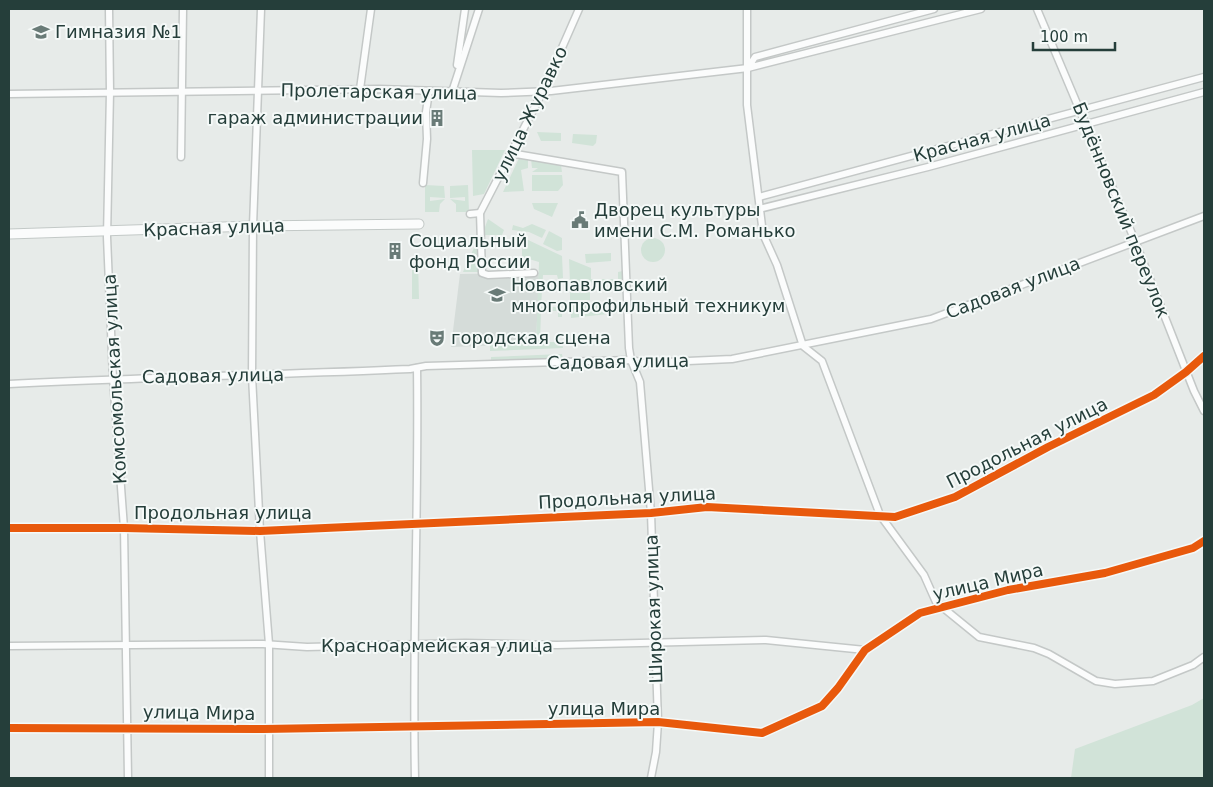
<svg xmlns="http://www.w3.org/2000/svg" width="1213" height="787" viewBox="0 0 1213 787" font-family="'DejaVu Sans',sans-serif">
<rect width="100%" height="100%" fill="#e7ebe9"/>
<!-- built -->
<path fill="#d5dcd9" d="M539 273 536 344 451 347 460 274Z"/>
<!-- green -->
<g fill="#d1e3d8">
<path d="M537 132 561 133V141H541Z"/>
<path d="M573 134 597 135 596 143 593 146 572 143Z"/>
<path d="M472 150H505L484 194 473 196Z"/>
<path d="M520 156 528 157V168L521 170 524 191 503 192Z"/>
<path d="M531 159 561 165 562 172H532L538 168H532Z"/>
<path d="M532 175H562L563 185 558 191H532Z"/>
<path d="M425 185 444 186 445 198 430 197V201L445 199 440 204 439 212H425Z"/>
<path d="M468 185 469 212H456V204L450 199 465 201V197L450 198V186Z"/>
<path d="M532 203H558L552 217 534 209Z"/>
<path d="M488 219 504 230 502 235H482Z"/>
<path d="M532 224 546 230 542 238 529 232 512 230 513 225 523 228Z"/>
<path d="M549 231 562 238V250L557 251 543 244Z"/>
<circle cx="653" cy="250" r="12"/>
<path d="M478 239 479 272H463Z"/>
<path d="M522 239H526L562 256 563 278 558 279 557 275H543L541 307H558V304L562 305V317H558V311H541L540 342H562L563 348 490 351V344H536L539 262 522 257Z"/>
<path d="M611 253V261L586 263 585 254Z"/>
<path d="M569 259 591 268V279H618V272L623 271 625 283 570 282Z"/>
<path d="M412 261H418L419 299H412Z"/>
<rect x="570" y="287" width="20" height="13"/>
<path d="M571 304H604L611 310H617V313L571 318Z"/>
<path d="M562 354 563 360 491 362V357Z"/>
<path d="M1204 698V778H1071L1075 749 1192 705Z"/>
</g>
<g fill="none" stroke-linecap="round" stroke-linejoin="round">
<!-- street casing -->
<g stroke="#c4c8c7" stroke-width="9">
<g id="street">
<path d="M109 9 110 92 107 237 113 378 124 528 128 778"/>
<path d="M261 9 253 226 252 376 260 531 269 644V778"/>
<path d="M747 9V105L763 234 777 265 803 346 822 361 880 515 924 575 936 602 979 637 1034 648 1049 654 1096 681 1115 684 1153 681 1193 665 1204 657"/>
<path d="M934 9 755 57 748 68 981 9"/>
<path d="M1037 9 1135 241 1194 391 1204 411"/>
<path d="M457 65 465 9"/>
<path d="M360 89 371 9"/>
<path d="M452 92 479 9"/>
<path d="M9 94 379 89 501 93 551 91 748 68"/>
<path d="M510 153 622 172 629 348 631 360 640 382 651 513 658 722 656 752 651 778"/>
<path d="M181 157 183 9"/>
<path d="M423 183 427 139 426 112 429 91"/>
<path d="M759 197 1204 77"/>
<path d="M759 209 928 167 1204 92"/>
<path d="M470 214 480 213"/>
<path d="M534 273 488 275 482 273 480 213 543 91 579 9"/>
<path d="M9 384C142 377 276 375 410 369L426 366 631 360 644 363 732 359 931 319 1204 216"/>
<path d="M9 528H124L260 531 651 513 707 507 895 517 955 497 1048 447 1154 395 1186 372 1204 356"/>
<path d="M9 646 263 644 307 647 465 643 557 645 766 640 865 650"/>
<path d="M9 728 264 729 658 722 762 733 822 706 838 688 865 650 920 613 1008 590 1105 573 1193 548 1204 541"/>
<path d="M415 778C412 641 419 505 417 368"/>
</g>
</g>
<!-- secondary casing -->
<g stroke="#c3c9c7" stroke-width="11">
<path id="secondary" d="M9 234 253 226 419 224"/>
</g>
<!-- street -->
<use href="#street" stroke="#fbfcfc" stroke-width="6"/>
<!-- secondary -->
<use href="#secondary" stroke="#fbfcfc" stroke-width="9"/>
<!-- cycleway casing -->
<g stroke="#f5f9f8" stroke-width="11">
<g id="cycleway">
<path d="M9 528H124L260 531 651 513 707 507 895 517 955 497 1048 447 1154 395 1186 372 1204 356"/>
<path d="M9 728 264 729 658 722 762 733 822 706 838 688 865 650 920 613 1008 590 1105 573 1193 548 1204 541"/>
</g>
</g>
<!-- cycleway -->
<use href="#cycleway" stroke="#e8590c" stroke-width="8"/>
</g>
<!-- icons -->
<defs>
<g id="school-bare" transform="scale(1.35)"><path d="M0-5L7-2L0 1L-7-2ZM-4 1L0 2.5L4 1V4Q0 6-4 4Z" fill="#697b77" stroke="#f5f9f8" stroke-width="2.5" paint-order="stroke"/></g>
<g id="building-bare" transform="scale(1.35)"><path d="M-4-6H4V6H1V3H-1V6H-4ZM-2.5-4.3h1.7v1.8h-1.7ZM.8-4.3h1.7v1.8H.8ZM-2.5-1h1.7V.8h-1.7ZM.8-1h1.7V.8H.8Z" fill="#697b77" stroke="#f5f9f8" stroke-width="2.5" paint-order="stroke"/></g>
<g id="civic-bare" transform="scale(1.35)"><path d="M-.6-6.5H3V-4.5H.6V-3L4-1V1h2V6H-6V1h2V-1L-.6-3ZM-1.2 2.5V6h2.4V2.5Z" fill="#697b77" stroke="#f5f9f8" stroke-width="2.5" paint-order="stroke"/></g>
<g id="university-bare" transform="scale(1.35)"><path d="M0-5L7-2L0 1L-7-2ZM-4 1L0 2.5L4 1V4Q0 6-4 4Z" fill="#697b77" stroke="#f5f9f8" stroke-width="2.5" paint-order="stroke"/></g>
<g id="theatre-bare" transform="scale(1.35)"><path d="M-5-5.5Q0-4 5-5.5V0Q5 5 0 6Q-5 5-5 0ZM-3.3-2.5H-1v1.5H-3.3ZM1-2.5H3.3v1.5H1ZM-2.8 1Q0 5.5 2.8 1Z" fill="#697b77" stroke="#f5f9f8" stroke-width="2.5" paint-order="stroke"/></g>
</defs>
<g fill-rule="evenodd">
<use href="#school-bare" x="41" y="32"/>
<use href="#building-bare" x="437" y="118"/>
<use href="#civic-bare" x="580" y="220"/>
<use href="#building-bare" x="395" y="251"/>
<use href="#university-bare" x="497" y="295"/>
<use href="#theatre-bare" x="437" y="338"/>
</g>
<g text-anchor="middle" stroke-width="4" stroke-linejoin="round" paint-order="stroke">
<!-- poi labels -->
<g font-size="18" fill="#253e3a" stroke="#f5f9f8" text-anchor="start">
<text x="55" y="38">Гимназия №1</text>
<text x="423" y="124" text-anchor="end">гараж администрации</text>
<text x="594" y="216">Дворец культуры<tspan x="594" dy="21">имени С.М. Романько</tspan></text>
<text x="409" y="247">Социальный<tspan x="409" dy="21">фонд России</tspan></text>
<text x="511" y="291">Новопавловский<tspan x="511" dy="21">многопрофильный техникум</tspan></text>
<text x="451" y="344">городская сцена</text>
</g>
<!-- street labels -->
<g font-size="18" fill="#253e3a" stroke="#f5f9f8">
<text transform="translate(379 92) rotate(1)" y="6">Пролетарская улица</text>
<text transform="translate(530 114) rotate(-64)" y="6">улица Журавко</text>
<text transform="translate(982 138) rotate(-15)" y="6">Красная улица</text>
<text transform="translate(1121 210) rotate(68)" y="6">Будённовский переулок</text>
<text transform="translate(214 228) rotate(-2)" y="6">Красная улица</text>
<text transform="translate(1013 288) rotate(-21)" y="6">Садовая улица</text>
<text transform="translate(618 362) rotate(-1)" y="6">Садовая улица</text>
<text transform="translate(213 376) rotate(-1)" y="6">Садовая улица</text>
<text transform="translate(115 379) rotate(-93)" y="6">Комсомольская улица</text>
<text transform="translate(1027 443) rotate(-27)" y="6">Продольная улица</text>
<text transform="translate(627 498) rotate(-3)" y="6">Продольная улица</text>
<text x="223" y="519">Продольная улица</text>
<text transform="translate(988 582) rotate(-13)" y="6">улица Мира</text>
<text transform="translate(654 609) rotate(-92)" y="6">Широкая улица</text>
<text x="437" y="652">Красноармейская улица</text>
<text x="604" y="715">улица Мира</text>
<text transform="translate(199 713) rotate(1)" y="6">улица Мира</text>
</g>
</g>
<!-- border -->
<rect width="1213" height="787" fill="none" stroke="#253e3a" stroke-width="20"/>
<!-- scale -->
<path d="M1033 42v8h82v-8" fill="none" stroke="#253e3a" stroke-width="2.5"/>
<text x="1040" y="42" font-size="15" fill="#253e3a" stroke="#f5f9f8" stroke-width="4" paint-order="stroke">100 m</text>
</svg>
